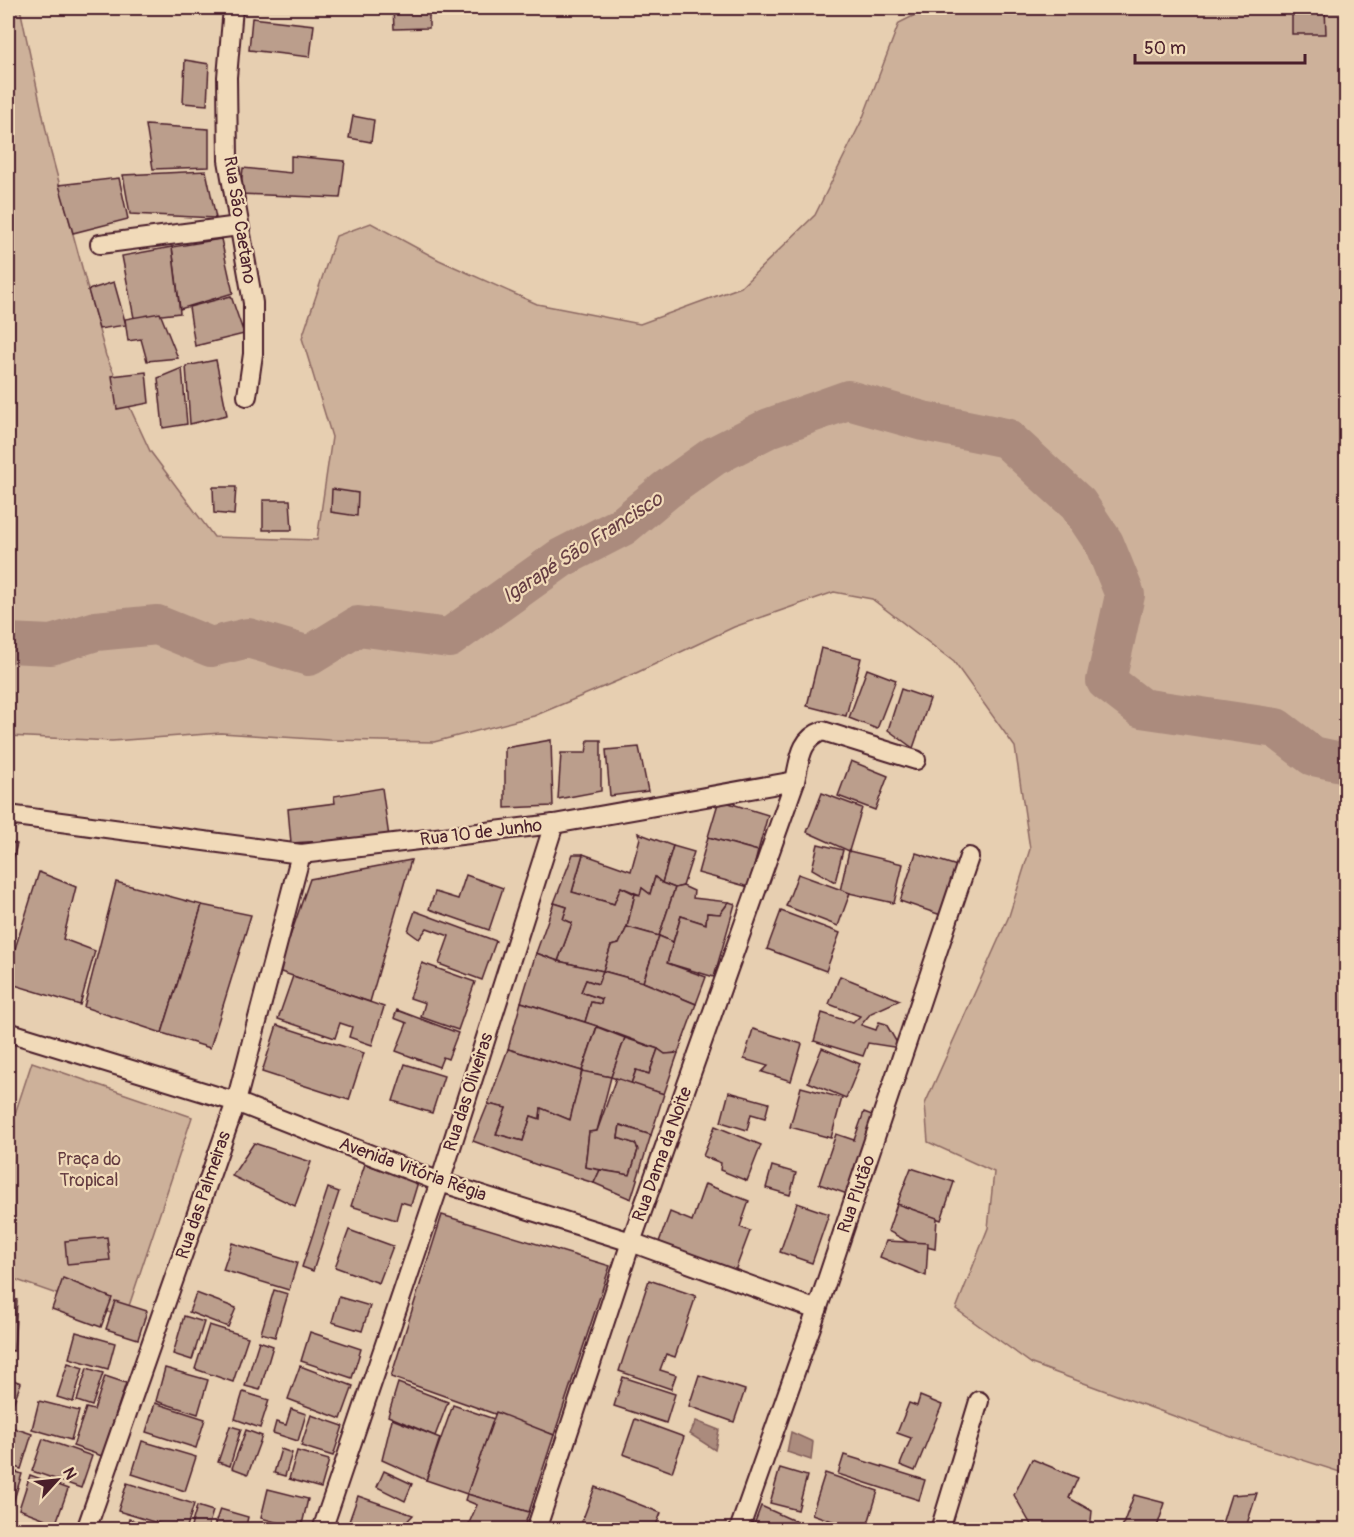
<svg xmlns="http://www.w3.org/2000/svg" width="1354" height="1537" viewBox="0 0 1354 1537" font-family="Pangolin,sans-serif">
<rect width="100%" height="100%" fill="#e7cfb1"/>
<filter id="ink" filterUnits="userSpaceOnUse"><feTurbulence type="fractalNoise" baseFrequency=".0167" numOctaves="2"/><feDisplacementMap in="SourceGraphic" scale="12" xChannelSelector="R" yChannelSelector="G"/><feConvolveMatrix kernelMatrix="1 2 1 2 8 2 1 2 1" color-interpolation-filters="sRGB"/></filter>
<g filter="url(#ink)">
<!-- green -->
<g fill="#cdb19a" stroke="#8c6862" stroke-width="1.5">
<path d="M8 8H20L50 149 106 356 150 451 214 537 317 540 332 437 302 338 336 236 371 223 439 260 537 304 640 324 741 287 815 215 862 120 899 23 929 8H1346V1474L1234 1438 1032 1364 956 1309 988 1228 994 1172 928 1142 925 1104 1009 916 1030 849 1015 747 954 662 872 599 834 592 734 627 634 674 534 716 434 742 329 740 221 733 112 741 8 736Z"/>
<path d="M32 1062 192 1117 125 1318 8 1277V1135Z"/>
</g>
<!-- water -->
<g fill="#ab8b7d" stroke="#84605c" stroke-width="1.5">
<path d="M696 1421 719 1430 715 1450 690 1434Z"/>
<path d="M791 1432 813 1442 811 1460 787 1452Z"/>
</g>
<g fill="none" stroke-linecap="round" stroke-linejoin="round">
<!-- river -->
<path stroke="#ab8b7d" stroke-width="40" d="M8 643 51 645 96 631 157 625 211 647 248 638 309 656 358 626 449 638 561 558 623 526 666 490 714 456 769 428 848 400 923 421 1006 438 1078 504 1104 543 1125 595 1106 681 1141 708 1276 728 1313 756 1346 763"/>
</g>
<!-- building -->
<g fill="#bb9e8c" stroke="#4a1f2b" stroke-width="1.5">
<path d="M393 8H429V28L394 29Z"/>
<path d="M1292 8H1325L1326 34H1292Z"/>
<path d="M252 18 314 25 310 57 249 50Z"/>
<path d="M185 60 209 64 207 105 183 103Z"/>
<path d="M353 116 374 120 371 142 349 138Z"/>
<path d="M146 125 209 129V167L153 169Z"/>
<path d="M291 156 345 161 340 198 240 194 243 168 291 173Z"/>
<path d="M206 171 216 218 130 214 123 175Z"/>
<path d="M119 178 128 219 73 233 59 185Z"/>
<path d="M221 239 233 293 180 309 172 247Z"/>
<path d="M172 247 180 313 134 318 122 256Z"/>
<path d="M114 282 126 325 99 329 88 290Z"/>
<path d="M231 296 244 334 195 346 189 307Z"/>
<path d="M160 313 178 358 147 361 141 339 128 341 125 319Z"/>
<path d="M216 360 227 415 190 424 186 366Z"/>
<path d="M182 368 187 424 163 428 158 378Z"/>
<path d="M146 372 149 403 117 409 112 376Z"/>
<path d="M213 487H236L234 515 214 513Z"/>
<path d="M332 489 358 493 357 516 331 512Z"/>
<path d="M263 500H290L292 530H263Z"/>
<path d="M821 648 861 658 846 716 807 706Z"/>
<path d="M867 669 896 680 877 729 849 718Z"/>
<path d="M901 689 930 699 913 748 888 730Z"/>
<path d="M551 740 553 806 505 808V748Z"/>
<path d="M588 740H601V791L558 799 561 753H586Z"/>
<path d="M639 747 648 791 610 796 606 750Z"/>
<path d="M851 761 888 776 875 810 838 796Z"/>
<path d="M382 788 389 837 291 843 288 809 335 803 334 796Z"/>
<path d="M822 793 862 808 849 851 807 832Z"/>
<path d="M719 800 768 815 758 851 708 837Z"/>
<path d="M638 833 673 846 662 883 655 877 650 894 642 888 640 895 621 887 614 904 572 892 583 854 631 871 640 838Z"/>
<path d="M708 837 758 851 749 887 698 873Z"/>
<path d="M8 841 17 844 8 877Z"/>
<path d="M818 844 843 850 835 882 812 869Z"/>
<path d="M673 846 694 852 683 886 675 888 662 883Z"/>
<path d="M849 851 903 864 894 903 840 891Z"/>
<path d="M916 853 957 866 941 915 900 901Z"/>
<path d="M573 854H583L572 892 614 904 621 887 635 894 627 927 619 944 611 946 603 971 558 961 572 923 563 919 567 907 554 903Z"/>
<path d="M411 860 370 1002 278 971 310 879Z"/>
<path d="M39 872 76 887 63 939 95 951 80 1005 8 983V971Z"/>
<path d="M798 874 850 893 838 926 786 906Z"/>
<path d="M466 875 503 888 489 930 429 909 435 892 458 899Z"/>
<path d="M655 877 662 883 675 888 659 936 627 927 635 894 640 895 642 888 650 894Z"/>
<path d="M116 882 202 905 162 1033 84 1007Z"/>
<path d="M683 886 694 891 693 898 729 902 720 914 707 913 706 924 681 916 673 942 659 936 675 888Z"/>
<path d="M729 902 735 904 714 977 667 963 681 916 706 924 707 913 720 914Z"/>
<path d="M554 903 567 907 563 919 572 923 558 961 536 953Z"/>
<path d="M202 905 251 915 210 1048 162 1033Z"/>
<path d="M415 911 496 941 482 980 439 964 449 936 427 928 419 939 408 931Z"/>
<path d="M781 911 840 933 826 971 767 949Z"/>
<path d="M627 927 659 936 643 982 603 971 611 946 619 944Z"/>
<path d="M659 936 673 942 667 963 706 977 696 1004 643 982Z"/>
<path d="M536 953 558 961 603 971 598 984 586 980 581 992 602 999 601 1004 591 1002 585 1022 521 1002Z"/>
<path d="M422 963 475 982 458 1030 421 1017 425 1003 410 998Z"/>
<path d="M603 971 643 982 696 1004 678 1053 665 1054 658 1049 585 1022 591 1002 601 1004 602 999 581 992 586 980 598 984Z"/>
<path d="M293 976 384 1007 372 1045 349 1037 352 1027 340 1023 335 1038 278 1019Z"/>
<path d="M840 976 900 1000 871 1013 861 1025 876 1030 879 1022 886 1024 900 1048 868 1043 863 1056 814 1041 822 1013 853 1023 860 1016 829 1004Z"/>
<path d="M521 1002 597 1026 582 1071 508 1049Z"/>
<path d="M397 1010 458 1033 448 1059 443 1057 439 1067 396 1051 407 1023 394 1018Z"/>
<path d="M277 1025 364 1053 349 1100 262 1072Z"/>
<path d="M597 1027 625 1038 611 1077 582 1071Z"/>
<path d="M753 1029 802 1044 791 1081 762 1072 768 1066 744 1059Z"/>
<path d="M625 1038 658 1049 649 1074 636 1070 631 1084 611 1077Z"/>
<path d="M822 1048 860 1064 846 1098 808 1082Z"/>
<path d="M508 1049 582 1071 570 1120 541 1108 540 1119 531 1116 523 1141 496 1134 506 1108 488 1104Z"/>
<path d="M658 1049 665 1054 678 1053 664 1094 631 1084 636 1070 649 1074Z"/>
<path d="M405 1064 444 1076 432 1113 393 1101Z"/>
<path d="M582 1071 611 1077 597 1131 589 1132 585 1167 600 1170 594 1183 540 1166 473 1141 488 1104 506 1108 496 1134 523 1141 531 1116 540 1119 541 1108 570 1120Z"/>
<path d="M616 1078 664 1094 651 1135 620 1125 618 1138 636 1144 638 1150 630 1175 585 1167 589 1132 597 1131Z"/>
<path d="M801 1087 842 1098 831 1138 790 1127Z"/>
<path d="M729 1092 769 1103 765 1118 751 1114 747 1130 721 1122Z"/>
<path d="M864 1112 877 1117 850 1195 819 1184 836 1134 854 1140Z"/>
<path d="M620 1125 651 1135 631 1199 594 1183 600 1170 630 1175 638 1150 636 1144 618 1138Z"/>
<path d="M715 1126 761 1145 747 1181 720 1170 721 1163 703 1156Z"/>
<path d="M254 1143 311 1162 295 1206 232 1176Z"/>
<path d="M365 1164 418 1182 411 1205 401 1202 396 1220 351 1206Z"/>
<path d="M772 1166 796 1173 790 1195 766 1188Z"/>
<path d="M911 1168 954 1182 941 1220 897 1204Z"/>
<path d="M705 1184 749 1201 740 1227 750 1231 735 1271 659 1242 670 1212 692 1221Z"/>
<path d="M328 1188 339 1192 313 1271 302 1267Z"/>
<path d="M797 1203 829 1214 812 1263 780 1252Z"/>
<path d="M897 1204 937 1218 935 1249 910 1243 888 1231Z"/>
<path d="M442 1215 610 1266 554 1435 391 1377Z"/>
<path d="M349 1230 393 1246 379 1283 335 1267Z"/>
<path d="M107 1237 110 1260 67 1264 65 1241Z"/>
<path d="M886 1241 928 1243 926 1276 880 1257Z"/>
<path d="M232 1243 297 1263 289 1290 223 1270Z"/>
<path d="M63 1278 112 1298 101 1327 52 1309Z"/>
<path d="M649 1280 696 1296 675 1357 666 1354 660 1370 676 1375 671 1389 619 1371Z"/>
<path d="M274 1290 288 1294 275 1337 261 1333Z"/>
<path d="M196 1293 236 1308 228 1327 189 1312Z"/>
<path d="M8 1297 17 1300 14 1351 8 1350Z"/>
<path d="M339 1297 370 1306 362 1331 332 1322Z"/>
<path d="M115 1301 147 1311 138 1339 106 1329Z"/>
<path d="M184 1316 204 1322 192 1360 173 1354Z"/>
<path d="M209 1325 248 1337 233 1382 195 1369Z"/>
<path d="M76 1332 115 1343 108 1369 69 1358Z"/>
<path d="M310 1332 361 1349 352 1378 301 1361Z"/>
<path d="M259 1341 273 1346 260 1390 245 1386Z"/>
<path d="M68 1363 83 1368 73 1402 57 1397Z"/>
<path d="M300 1366 353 1386 341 1419 288 1399Z"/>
<path d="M87 1368 103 1373 92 1406 77 1401Z"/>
<path d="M165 1368 208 1380 198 1414 156 1401Z"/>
<path d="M699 1375 745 1390 734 1422 689 1406Z"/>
<path d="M105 1376 126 1383 102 1456 73 1446 86 1408 94 1410Z"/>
<path d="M623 1377 675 1394 666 1423 614 1406Z"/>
<path d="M8 1378 21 1383 8 1417Z"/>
<path d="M398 1383 448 1402 435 1436 388 1416Z"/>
<path d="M243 1392 269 1400 260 1428 235 1419Z"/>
<path d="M920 1396 942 1405 915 1471 900 1465 911 1438 897 1433 909 1403 917 1406Z"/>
<path d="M39 1401 79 1411 71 1440 32 1429Z"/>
<path d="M155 1403 205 1419 196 1448 146 1432Z"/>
<path d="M453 1405 494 1419 467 1494 426 1480Z"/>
<path d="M291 1409 306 1414 298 1441 273 1433 276 1422 286 1425Z"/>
<path d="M496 1412 554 1435 529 1512 467 1494Z"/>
<path d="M311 1415 343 1426 333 1456 301 1446Z"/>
<path d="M392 1419 440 1438 426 1480 382 1460Z"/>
<path d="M635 1419 684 1437 672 1472 623 1454Z"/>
<path d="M8 1426 32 1434 21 1469 8 1465Z"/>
<path d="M230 1426 241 1429 230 1466 218 1462Z"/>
<path d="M246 1430 262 1436 248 1474 232 1468Z"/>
<path d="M43 1439 92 1456 81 1488 32 1471Z"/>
<path d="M142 1441 196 1457 185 1491 132 1474Z"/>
<path d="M281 1449 292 1453 285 1476 274 1473Z"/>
<path d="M297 1451 329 1460 321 1488 289 1479Z"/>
<path d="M844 1455 925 1480 919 1500 838 1474Z"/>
<path d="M1032 1459 1078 1478 1069 1498 1092 1511 1090 1530H1034L1014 1495Z"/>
<path d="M780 1468 807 1476 798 1510 770 1503Z"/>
<path d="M8 1469 22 1474 11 1509 8 1508Z"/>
<path d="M384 1471 412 1484 405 1501 377 1487Z"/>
<path d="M825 1473 878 1491 866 1530H858L812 1514Z"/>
<path d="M30 1475 68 1489 56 1523 19 1509Z"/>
<path d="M127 1483 194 1504 186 1530H180L118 1511Z"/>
<path d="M595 1487 661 1513 654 1530H643L628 1524 626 1530H586L580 1527Z"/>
<path d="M268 1489 308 1499 301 1529 261 1518Z"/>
<path d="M1257 1493 1245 1530H1220L1231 1495Z"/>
<path d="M467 1494 529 1512 523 1530H466L477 1505 465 1500Z"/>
<path d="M1134 1495 1165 1503 1156 1530H1121Z"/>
<path d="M358 1496 413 1515 399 1530H346Z"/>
<path d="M197 1506 213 1511 207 1530H190Z"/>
<path d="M761 1506 815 1530H752Z"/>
<path d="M220 1509 248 1517 245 1530H213Z"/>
<path d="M12 1518 48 1530H8Z"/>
<path d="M129 1519 160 1530H126Z"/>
</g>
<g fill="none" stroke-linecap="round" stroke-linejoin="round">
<!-- minor casing -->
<g stroke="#4a1f2b" stroke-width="22">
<g id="minor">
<path d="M233 8 227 77 228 160 253 303V354L247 396"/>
<path d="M100 244 239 226"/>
<path d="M8 815 301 854 554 824 795 781"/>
<path d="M8 1032 236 1102 440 1182 631 1242 817 1310"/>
<path d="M86 1530 236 1102 301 854"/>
<path d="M322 1530 440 1182 554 824"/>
<path d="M536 1530 631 1242 795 781C800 759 800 739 823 731L916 760"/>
<path d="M739 1530 817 1310 969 857"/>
<path d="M940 1530 979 1401"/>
</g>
</g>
<!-- minor -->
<use href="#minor" stroke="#f1dab9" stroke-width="18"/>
</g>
</g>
<g text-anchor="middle" stroke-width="4.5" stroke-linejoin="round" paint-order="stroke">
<!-- street labels -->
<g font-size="18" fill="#4a1f2b" stroke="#f1dab9">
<text transform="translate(240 220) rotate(81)" y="6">Rua São Caetano</text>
<text transform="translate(481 832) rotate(-7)" y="6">Rua 10 de Junho</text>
<text transform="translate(468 1092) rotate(-72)" y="6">Rua das Oliveiras</text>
<text transform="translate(662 1154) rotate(-70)" y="6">Rua Dama da Noite</text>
<text transform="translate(413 1169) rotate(20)" y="6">Avenida Vitória Régia</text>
<text transform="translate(856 1194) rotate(-71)" y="6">Rua Plutão</text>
<text transform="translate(203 1195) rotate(-71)" y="6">Rua das Palmeiras</text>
</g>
<!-- park labels -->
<g font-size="18" fill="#643c41" stroke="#f1dab9">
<text x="89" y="1165">Praça do<tspan x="89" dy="21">Tropical</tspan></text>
</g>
<!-- water labels -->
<g font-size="20" font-style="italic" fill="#673f44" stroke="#f1dab9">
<text transform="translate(582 547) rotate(-33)" y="7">Igarapé São Francisco</text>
</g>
</g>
<!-- margin -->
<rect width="1354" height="1537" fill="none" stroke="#f1dab9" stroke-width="30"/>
<rect x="15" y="15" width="1324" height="1507" fill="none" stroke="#4a1f2b" stroke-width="2" filter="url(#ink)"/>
<!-- north arrow -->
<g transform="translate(57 1480) rotate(63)" stroke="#f1dab9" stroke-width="4.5" paint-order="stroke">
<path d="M0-4.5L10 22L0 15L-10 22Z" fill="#4a1f2b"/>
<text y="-9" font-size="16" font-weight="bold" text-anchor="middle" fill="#4a1f2b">N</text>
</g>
<!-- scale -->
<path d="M1135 54v9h170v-9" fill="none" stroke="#4a1f2b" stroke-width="3"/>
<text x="1144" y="54" font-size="18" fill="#4a1f2b" stroke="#f1dab9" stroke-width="4.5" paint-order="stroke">50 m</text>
</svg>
